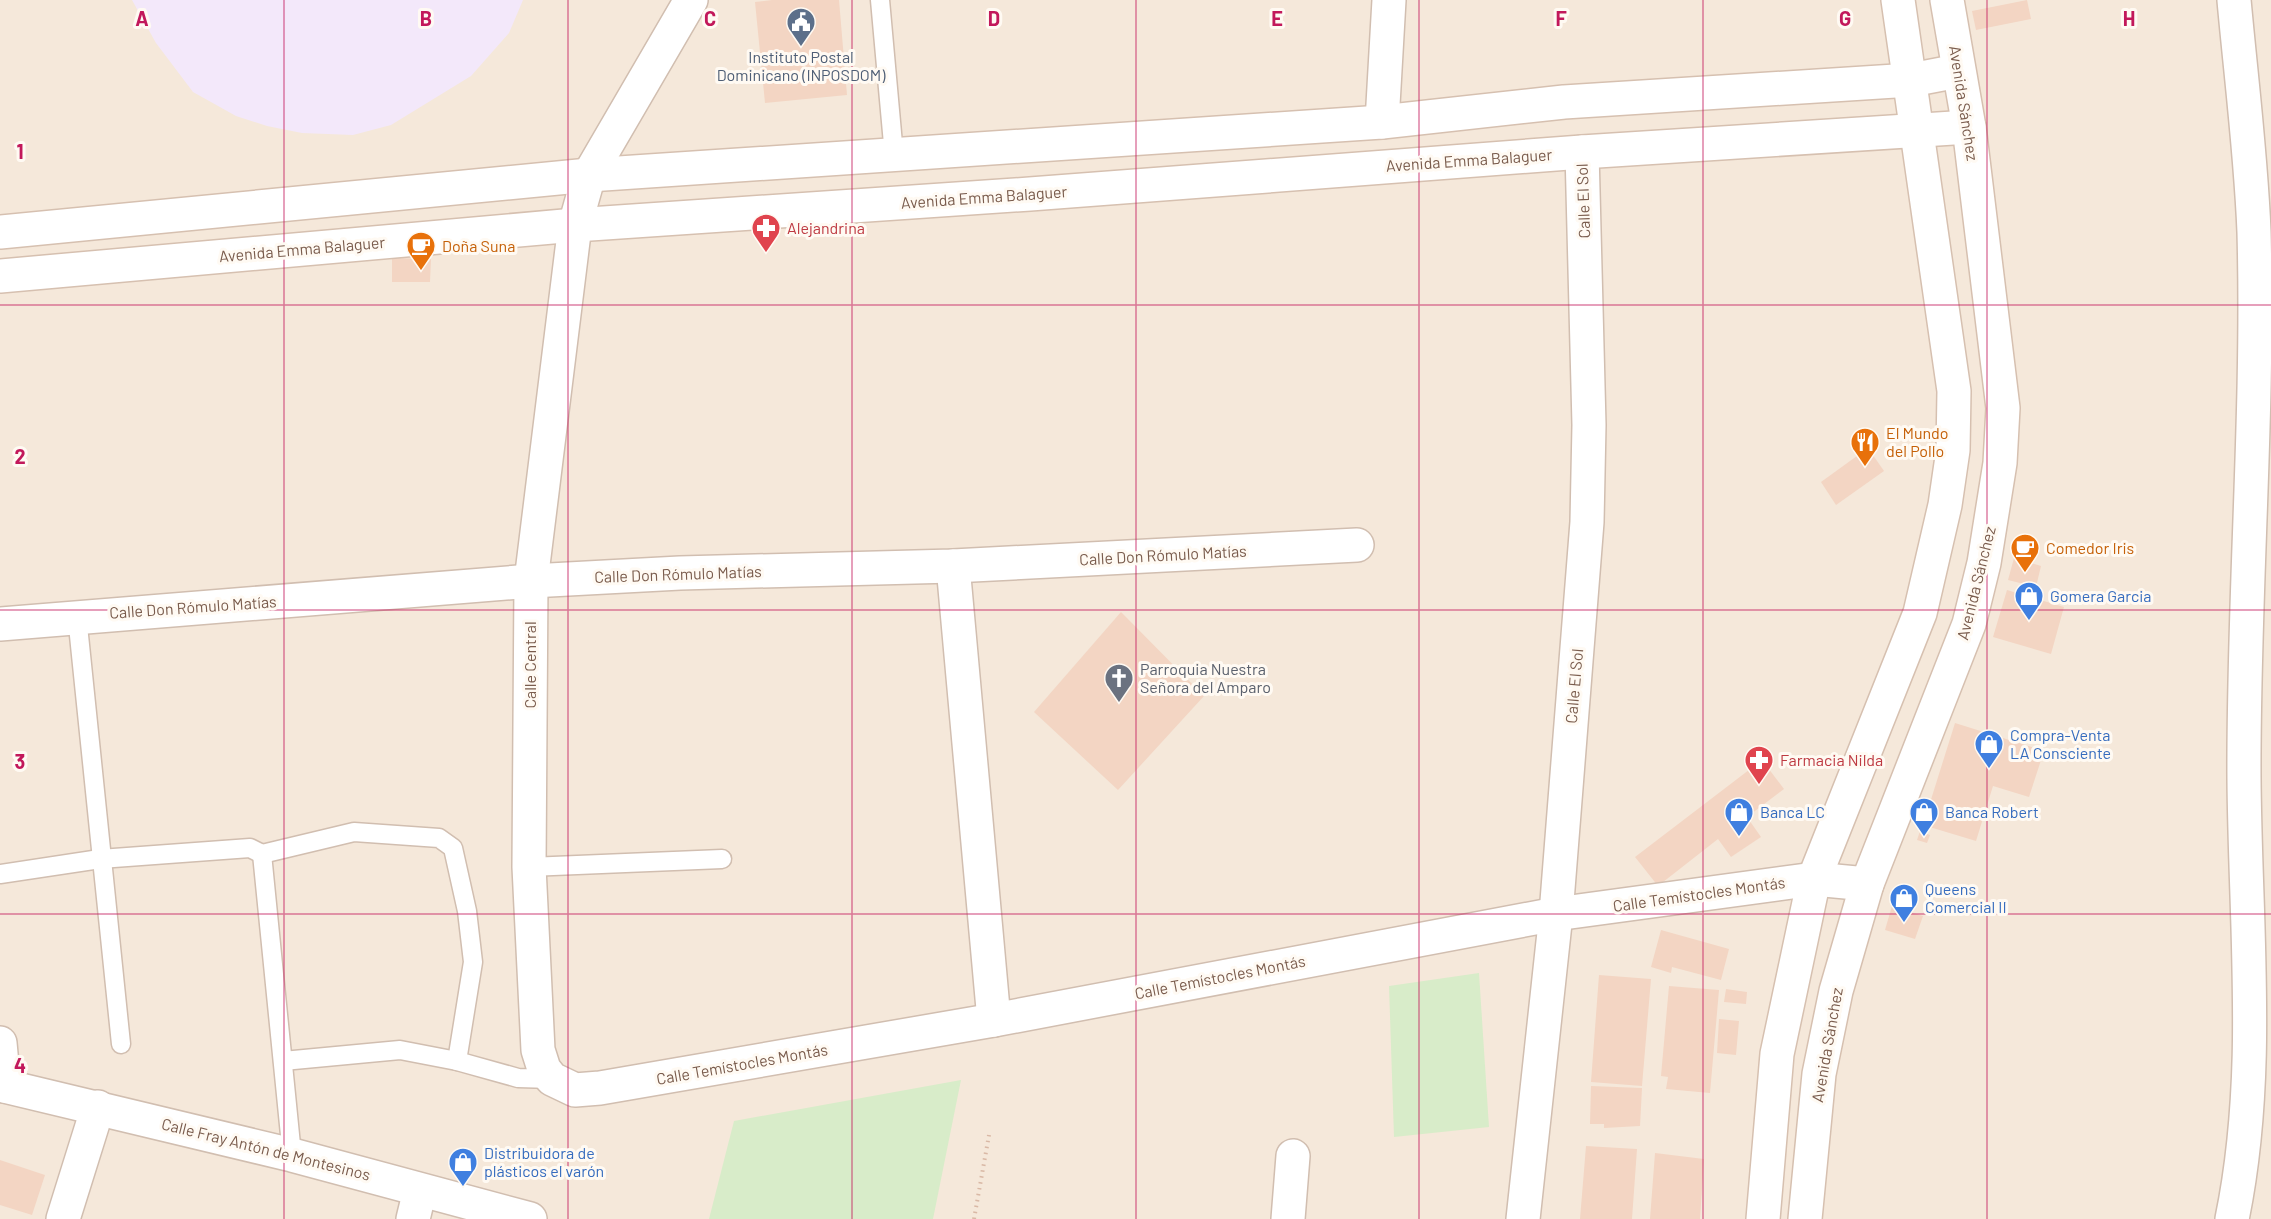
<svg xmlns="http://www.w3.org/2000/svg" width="2271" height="1219" viewBox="0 0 2271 1219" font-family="Barlow,sans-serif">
<rect width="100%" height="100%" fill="#fdf6ec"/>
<!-- residential -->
<rect fill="#f5e8da" x="0" y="0" width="2271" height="1219"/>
<!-- education -->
<path fill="#f3e8fa" d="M132 0H523L509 33 471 76 391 125 353 135 302 133 267 126 236 116 193 92 156 43Z"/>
<!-- green -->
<g fill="#d8ecc9">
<path d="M1479 973 1489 1127 1394 1137 1389 986Z"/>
<path d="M961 1080 933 1219H709L734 1121Z"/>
</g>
<!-- building -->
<g fill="#f3d5c3">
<path d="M772 0H839L847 95 765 103 755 2Z"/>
<path d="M2027 0 2031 19 1976 30 1972 11Z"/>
<path d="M392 258 431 259 430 282H392Z"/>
<path d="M1868 448 1884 471 1836 505 1821 482Z"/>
<path d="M2014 558 2041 566 2036 587 2008 580Z"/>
<path d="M2007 590 2064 607 2051 654 1993 637Z"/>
<path d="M1121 612 1204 696 1118 790 1034 712Z"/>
<path d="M1955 723 2044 751 2029 797 1993 786 1976 841 1923 825Z"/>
<path d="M1762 760 1784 789 1747 817 1761 837 1731 857 1718 839 1658 886 1635 857Z"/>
<path d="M1920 831 1930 835 1927 843 1917 840Z"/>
<path d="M1892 906 1923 916 1915 939 1885 930Z"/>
<path d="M1661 930 1729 949 1721 980 1672 967 1671 973 1651 967Z"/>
<path d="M1599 975 1651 979 1642 1086 1591 1082Z"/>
<path d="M1669 986 1719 990 1710 1093 1666 1089 1668 1077 1661 1076Z"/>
<path d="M1726 989 1747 992 1746 1004 1724 1002Z"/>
<path d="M1719 1019 1739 1021 1736 1055 1717 1053Z"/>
<path d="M1591 1086 1642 1088 1640 1126 1604 1128V1124H1590Z"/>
<path d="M1586 1146 1637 1149 1632 1219H1580Z"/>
<path d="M1655 1153 1704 1159 1700 1219H1650Z"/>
<path d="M0 1160 45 1175 32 1215 0 1205Z"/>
</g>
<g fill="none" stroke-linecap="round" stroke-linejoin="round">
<!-- lane casing -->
<g stroke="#d1beb0" stroke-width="21">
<g id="lane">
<path d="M880 0 894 155"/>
<path d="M77 616 121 1044"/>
<path d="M262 854 292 1155"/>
<path d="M529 867 722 859"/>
<path d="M0 874 100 859 250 848 262 854 354 832 439 838 453 848 467 911 473 962 457 1061"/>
<path d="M283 1061 400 1050 457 1061 518 1078 552 1079"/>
</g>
</g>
<!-- street casing -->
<g stroke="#d1beb0" stroke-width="36">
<g id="street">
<path d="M691 0 589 175 575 225 531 581 529 867 538 1050 544 1069 552 1079 575 1090 600 1088 994 1020 1556 914 1814 879 1867 884"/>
<path d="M1382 122 1389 0"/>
<path d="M953 566 994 1020"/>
<path d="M0 624 531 581 680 573 953 566 1357 545"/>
<path d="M0 1043 4 1086"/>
<path d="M0 1085 292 1155 530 1219"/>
<path d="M63 1219 98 1107"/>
<path d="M413 1219 420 1190"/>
<path d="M1288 1219 1293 1156"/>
<path d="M1523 1219 1556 914 1587 522 1589 425 1582 152"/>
<path d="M2232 1219C2262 1074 2245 925 2244 778 2243 597 2259 414 2254 232 2251 155 2241 77 2234 0"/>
</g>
</g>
<!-- secondary casing -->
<g stroke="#d6c0b0" stroke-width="36">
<g id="secondary">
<path d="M0 232 589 175 1382 122 1564 102 1911 80 1958 71"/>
<path d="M0 276 575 225 1030 194 1582 152 1969 127"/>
<path d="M1763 1219 1777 1054 1814 879 1920 613 1945 505 1953 450 1954 391 1898 0"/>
<path d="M1805 1219 1819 1074 1836 991 1867 884 1969 624 1984 563 2000 463 2003 408 1969 127 1947 0"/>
</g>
</g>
<!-- path -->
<path stroke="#d9b8a5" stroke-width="4" stroke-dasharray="1.5 4.5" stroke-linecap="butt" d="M974 1219 989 1135"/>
<!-- lane -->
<use href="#lane" stroke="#fff" stroke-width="18"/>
<!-- street -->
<use href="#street" stroke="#fff" stroke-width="33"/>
<!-- secondary -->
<use href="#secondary" stroke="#fff" stroke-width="33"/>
</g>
<!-- grid -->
<path fill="none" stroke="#c2185b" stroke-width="1.5" stroke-opacity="0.55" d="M284 0V1219M568 0V1219M852 0V1219M1136 0V1219M1419 0V1219M1703 0V1219M1987 0V1219M0 305H2271M0 610H2271M0 914H2271"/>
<!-- icons -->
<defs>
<g id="civic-pin" transform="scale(1.5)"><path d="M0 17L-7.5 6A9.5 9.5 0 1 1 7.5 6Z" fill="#5c6f8a" stroke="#fffaf3"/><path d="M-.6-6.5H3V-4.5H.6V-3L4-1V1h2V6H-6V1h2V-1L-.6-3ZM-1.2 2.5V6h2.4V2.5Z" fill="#fff"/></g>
<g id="pharmacy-pin" transform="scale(1.5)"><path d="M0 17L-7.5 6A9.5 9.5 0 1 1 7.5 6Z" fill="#e0444e" stroke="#fffaf3"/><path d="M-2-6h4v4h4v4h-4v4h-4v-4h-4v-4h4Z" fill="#fff"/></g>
<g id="cafe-pin" transform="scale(1.5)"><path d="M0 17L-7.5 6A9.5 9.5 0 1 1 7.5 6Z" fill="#e8710a" stroke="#fffaf3"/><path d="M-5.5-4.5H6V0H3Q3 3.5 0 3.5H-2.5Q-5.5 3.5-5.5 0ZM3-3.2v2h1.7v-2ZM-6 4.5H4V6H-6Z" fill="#fff"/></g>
<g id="restaurant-pin" transform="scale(1.5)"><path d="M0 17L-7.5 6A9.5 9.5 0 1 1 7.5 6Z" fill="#e8710a" stroke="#fffaf3"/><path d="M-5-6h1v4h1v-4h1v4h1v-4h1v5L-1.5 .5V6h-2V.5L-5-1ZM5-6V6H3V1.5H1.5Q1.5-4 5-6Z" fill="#fff"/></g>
<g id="shop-pin" transform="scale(1.5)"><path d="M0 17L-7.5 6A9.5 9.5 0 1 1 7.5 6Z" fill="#3f7fe0" stroke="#fffaf3"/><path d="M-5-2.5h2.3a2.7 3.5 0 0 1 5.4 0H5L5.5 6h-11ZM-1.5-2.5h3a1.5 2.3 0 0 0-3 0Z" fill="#fff"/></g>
<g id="church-pin" transform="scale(1.5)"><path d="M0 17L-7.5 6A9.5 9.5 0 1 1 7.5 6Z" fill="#6b7280" stroke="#fffaf3"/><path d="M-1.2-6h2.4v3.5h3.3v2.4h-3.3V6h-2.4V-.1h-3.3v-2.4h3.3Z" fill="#fff"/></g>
</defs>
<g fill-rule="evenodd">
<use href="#civic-pin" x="801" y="22"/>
<use href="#pharmacy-pin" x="766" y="228"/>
<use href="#cafe-pin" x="421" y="246"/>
<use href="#restaurant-pin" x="1865" y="442"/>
<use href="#cafe-pin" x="2025" y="548"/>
<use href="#shop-pin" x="2029" y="596"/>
<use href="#church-pin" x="1119" y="678"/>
<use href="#shop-pin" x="1989" y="744"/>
<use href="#pharmacy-pin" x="1759" y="760"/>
<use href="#shop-pin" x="1739" y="812"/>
<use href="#shop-pin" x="1924" y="812"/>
<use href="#shop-pin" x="1904" y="898"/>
<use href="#shop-pin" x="463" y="1162"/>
</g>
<g text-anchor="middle" stroke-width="6" stroke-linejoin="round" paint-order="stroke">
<!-- service labels -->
<g font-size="16" fill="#4e5e75" stroke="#fffaf3">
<text x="801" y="63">Instituto Postal<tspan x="801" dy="18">Dominicano (INPOSDOM)</tspan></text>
</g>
<!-- street labels -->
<g font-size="16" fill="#7a5c4d" stroke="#fffaf3">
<text transform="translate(1964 103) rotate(81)" y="6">Avenida Sánchez</text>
<text transform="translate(1469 160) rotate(-4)" y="6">Avenida Emma Balaguer</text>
<text transform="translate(984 197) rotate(-4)" y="6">Avenida Emma Balaguer</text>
<text transform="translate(1583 201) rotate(-92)" y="6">Calle El Sol</text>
<text transform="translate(302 249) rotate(-5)" y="6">Avenida Emma Balaguer</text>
<text transform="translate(1163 555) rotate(-3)" y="6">Calle Don Rómulo Matías</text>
<text transform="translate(678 574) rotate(-2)" y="6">Calle Don Rómulo Matías</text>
<text transform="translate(1976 583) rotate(-76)" y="6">Avenida Sánchez</text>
<text transform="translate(193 607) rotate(-4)" y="6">Calle Don Rómulo Matías</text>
<text transform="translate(530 665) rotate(-90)" y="6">Calle Central</text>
<text transform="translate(1574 686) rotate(-85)" y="6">Calle El Sol</text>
<text transform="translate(1699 894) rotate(-8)" y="6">Calle Temístocles Montás</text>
<text transform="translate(1220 977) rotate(-11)" y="6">Calle Temístocles Montás</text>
<text transform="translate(1827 1045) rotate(-80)" y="6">Avenida Sánchez</text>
<text transform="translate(742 1064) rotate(-10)" y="6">Calle Temístocles Montás</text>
<text transform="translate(266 1149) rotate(14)" y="6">Calle Fray Antón de Montesinos</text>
</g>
<!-- health labels -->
<g font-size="16" fill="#be3a42" stroke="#fffaf3" text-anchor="start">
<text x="787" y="234">Alejandrina</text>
<text x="1780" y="766">Farmacia Nilda</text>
</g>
<!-- food labels -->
<g font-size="16" fill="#c56008" stroke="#fffaf3" text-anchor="start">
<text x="442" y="252">Doña Suna</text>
<text x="1886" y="439">El Mundo<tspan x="1886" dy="18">del Pollo</tspan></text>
<text x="2046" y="554">Comedor Iris</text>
</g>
<!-- shop labels -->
<g font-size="16" fill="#366cbe" stroke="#fffaf3" text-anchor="start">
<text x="2050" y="602">Gomera Garcia</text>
<text x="2010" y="741">Compra-Venta<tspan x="2010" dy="18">LA Consciente</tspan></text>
<text x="1760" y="818">Banca LC</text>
<text x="1945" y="818">Banca Robert</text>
<text x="1925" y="895">Queens<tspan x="1925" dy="18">Comercial II</tspan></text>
<text x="484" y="1159">Distribuidora de<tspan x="484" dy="18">plásticos el varón</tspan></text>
</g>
<!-- worship labels -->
<g font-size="16" fill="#5b616d" stroke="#fffaf3" text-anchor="start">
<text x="1140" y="675">Parroquia Nuestra<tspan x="1140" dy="18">Señora del Amparo</tspan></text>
</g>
</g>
<g font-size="20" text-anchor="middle" font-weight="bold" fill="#c2185b" stroke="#fffaf3" stroke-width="6" stroke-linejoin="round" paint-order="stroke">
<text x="142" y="26">A</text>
<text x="426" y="26">B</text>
<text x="710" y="26">C</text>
<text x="994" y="26">D</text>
<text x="1277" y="26">E</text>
<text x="1561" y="26">F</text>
<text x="1845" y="26">G</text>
<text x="2129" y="26">H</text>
<text x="20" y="159">1</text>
<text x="20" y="464">2</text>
<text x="20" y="769">3</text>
<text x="20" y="1073">4</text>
</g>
</svg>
